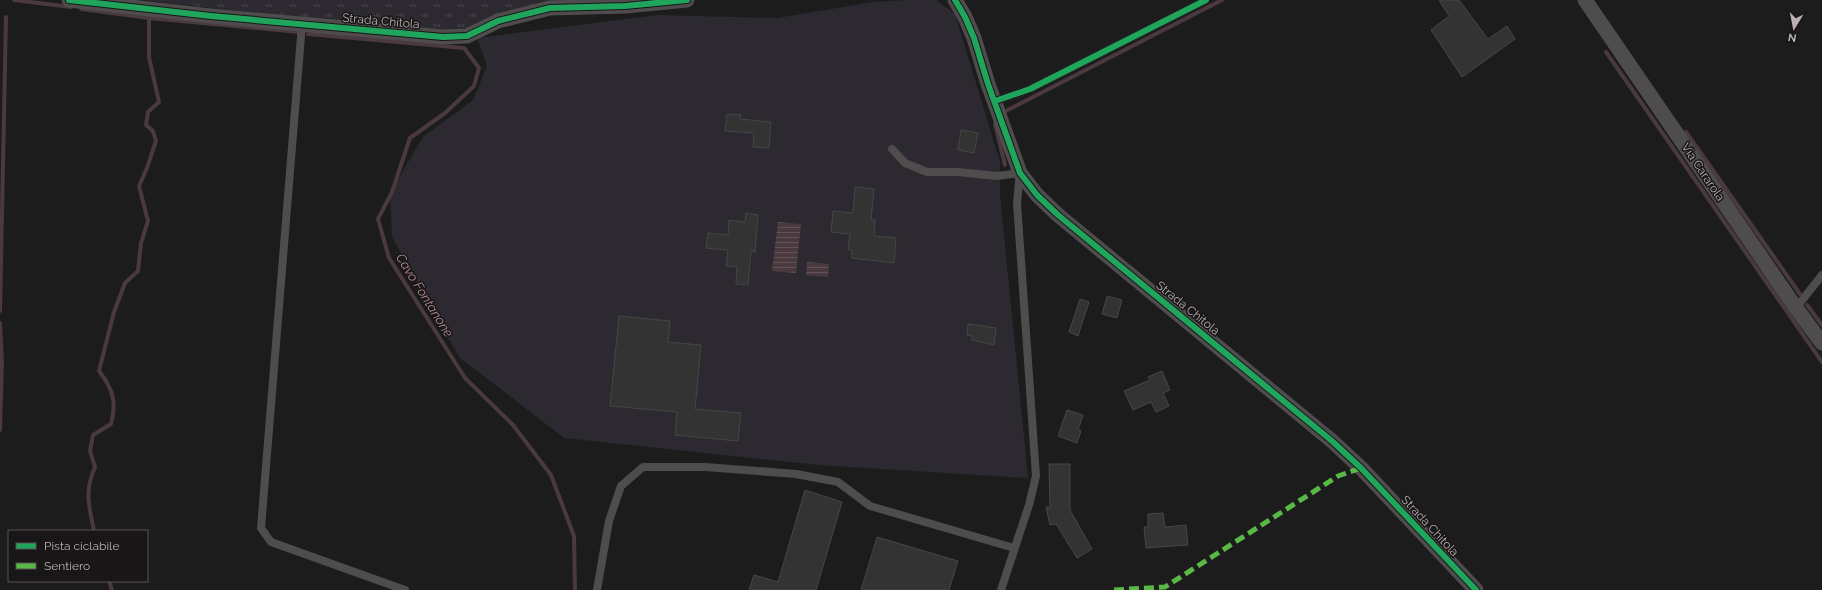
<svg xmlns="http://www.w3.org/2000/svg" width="1822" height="590" viewBox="0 0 1822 590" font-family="Raleway,sans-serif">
<defs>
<pattern id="grass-tufts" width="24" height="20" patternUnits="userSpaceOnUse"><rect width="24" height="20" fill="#2c2931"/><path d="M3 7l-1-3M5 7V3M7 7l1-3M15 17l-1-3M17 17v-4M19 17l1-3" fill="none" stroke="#49464c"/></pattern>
<pattern id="water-rules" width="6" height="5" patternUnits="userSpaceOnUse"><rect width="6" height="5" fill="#4a393f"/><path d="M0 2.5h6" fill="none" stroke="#625358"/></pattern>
</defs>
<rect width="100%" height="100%" fill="#1c1c1c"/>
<!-- grass -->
<path fill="url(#grass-tufts)" d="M142 0H643L466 28 442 30 302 18Z"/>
<!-- garden -->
<path fill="#2c2931" d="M905 0H936L955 14 1000 162V194L1028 478 818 465 564 438 459 357 392 237 390 194 415 150 424 136 473 100 487 66 477 38 658 15 777 18 873 2Z"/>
<!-- water -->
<g fill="url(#water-rules)">
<path d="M778 222 801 224 796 273 772 271Z"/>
<path d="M807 262 829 264 828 277 806 275Z"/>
</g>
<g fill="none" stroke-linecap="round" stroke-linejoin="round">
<!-- stream -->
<g stroke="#4a393f" stroke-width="4">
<path d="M14 0 71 7"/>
<path d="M81 9 149 18 299 32"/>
<path d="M308 34 464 48 479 68 474 86 445 113 410 138 392 192 378 219 389 258 465 378 513 425 551 475 574 536 575 590"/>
<path d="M1606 52 1822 362"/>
<path d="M1004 112 1222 0"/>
<path d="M995 124 1005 165"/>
<path d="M1686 132 1800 294"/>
<path d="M1807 305 1822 325"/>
<path d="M0 311 6 17"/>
<path d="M0 323 2 361 0 430"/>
<path d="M94 531C89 505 84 492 95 467L90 451 93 435 111 424C117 402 113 389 99 371L114 312 125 283 138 271 141 243 148 221 139 186 147 168 156 141 153 131 146 125 148 112 159 102 149 57V18"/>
<path d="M109 581 112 590"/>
</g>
</g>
<!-- building -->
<g fill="#343333" stroke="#484545">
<path d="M1439 0H1459L1488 39 1507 26 1515 39 1462 77 1431 30 1449 16Z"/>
<path d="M727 114 741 115 740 119 771 122 769 148 753 147 754 133 725 131Z"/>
<path d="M961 130 978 133 974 153 958 150Z"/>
<path d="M855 187 874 189 871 220H875L874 236 896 238 894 263 852 258V250H848L850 234 831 232 833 211 853 213Z"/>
<path d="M746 213 758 215 755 252 751 251 748 285 736 284 737 267 726 266 728 250 706 248 708 233 728 235 729 220 745 222Z"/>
<path d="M1107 296 1122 300 1117 318 1102 314Z"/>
<path d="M1080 299 1089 302 1078 336 1069 332Z"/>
<path d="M619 316 670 321 668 342 701 345 695 409 741 413 738 441 675 435 677 412 610 406Z"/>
<path d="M968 324 996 328 994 345 972 340V336L967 335Z"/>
<path d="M1162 371 1170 390 1163 393 1169 406 1156 412 1151 402 1133 410 1124 391 1150 380 1148 377Z"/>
<path d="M1067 410 1083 415 1078 430 1081 431 1077 443 1058 436Z"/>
<path d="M1049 464H1070V510L1092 549 1077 558 1056 524 1050 525 1046 507H1050Z"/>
<path d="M805 490 842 502 816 590H749L754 575 778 582Z"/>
<path d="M1163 513 1165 527 1186 525 1188 545 1146 548 1144 527H1148V514Z"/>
<path d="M877 537 958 561 949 590H861Z"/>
</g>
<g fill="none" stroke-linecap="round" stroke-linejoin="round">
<!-- service -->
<g stroke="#4f4c4d" stroke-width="8">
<path d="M302 24 261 528 271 542 405 590"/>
<path d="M995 101 1030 89 1206 0"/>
<path d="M892 149 905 163 927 172H958L997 176 1020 173 1017 203 1036 476 1029 505 1001 590"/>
<path d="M1796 308 1822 275"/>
<path d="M597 590 609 521 621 486 643 467H705L796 474 838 482 870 506 1014 548"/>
</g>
<!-- minor -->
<g stroke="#4f4c4d" stroke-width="15">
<path d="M69 0 211 16 443 37 467 36 498 21 550 8 625 6 687 0"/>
<path d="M955 0 965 17 974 38 988 84 1020 173 1037 195 1058 215 1332 441 1361 468 1476 590"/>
<path d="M1585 0 1796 308 1822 343"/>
</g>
<!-- quiet -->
<path stroke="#58b947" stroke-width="5" stroke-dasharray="10 5" stroke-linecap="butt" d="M1114 590 1165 587 1338 476 1361 468"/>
<!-- cycleway casing -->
<g stroke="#181616" stroke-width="8">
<g id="cycleway">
<path d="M69 0 211 16 443 37 467 36 498 21 550 8 625 6 687 0"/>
<path d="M955 0 965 17 974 38 988 84 1020 173 1037 195 1058 215 1332 441 1361 468 1476 590"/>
<path d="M995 101 1030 89 1206 0"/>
</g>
</g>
<!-- cycleway -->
<use href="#cycleway" stroke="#20a55d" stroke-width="6"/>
</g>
<g text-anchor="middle" stroke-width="3" stroke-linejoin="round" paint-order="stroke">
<!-- street labels -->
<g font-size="12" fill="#bbafb0" stroke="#181616">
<text transform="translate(381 21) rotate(5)" y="4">Strada Chitola</text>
<text transform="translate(1703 172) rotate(56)" y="4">Via Cararola</text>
<text transform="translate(1188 308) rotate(39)" y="4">Strada Chitola</text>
<text transform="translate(1430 526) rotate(47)" y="4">Strada Chitola</text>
</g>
<!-- water labels -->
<g font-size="13" font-style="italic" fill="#b38997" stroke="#181616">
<text transform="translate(425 295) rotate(58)" y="5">Cavo Fontanone</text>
</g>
</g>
<!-- legend -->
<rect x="8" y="530" width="140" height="52" fill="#181616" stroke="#595354"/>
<rect x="16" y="543" width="20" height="6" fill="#20a55d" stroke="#595354"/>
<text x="44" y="550" font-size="12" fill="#bbafb0">Pista ciclabile</text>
<rect x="16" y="563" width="20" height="6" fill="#58b947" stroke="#595354"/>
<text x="44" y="570" font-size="12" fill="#bbafb0">Sentiero</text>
<!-- north arrow -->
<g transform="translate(1794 28) rotate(190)" stroke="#181616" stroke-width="3" paint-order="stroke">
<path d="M0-3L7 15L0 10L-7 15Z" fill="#bbafb0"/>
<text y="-6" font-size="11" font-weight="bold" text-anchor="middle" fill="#bbafb0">N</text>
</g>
</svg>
